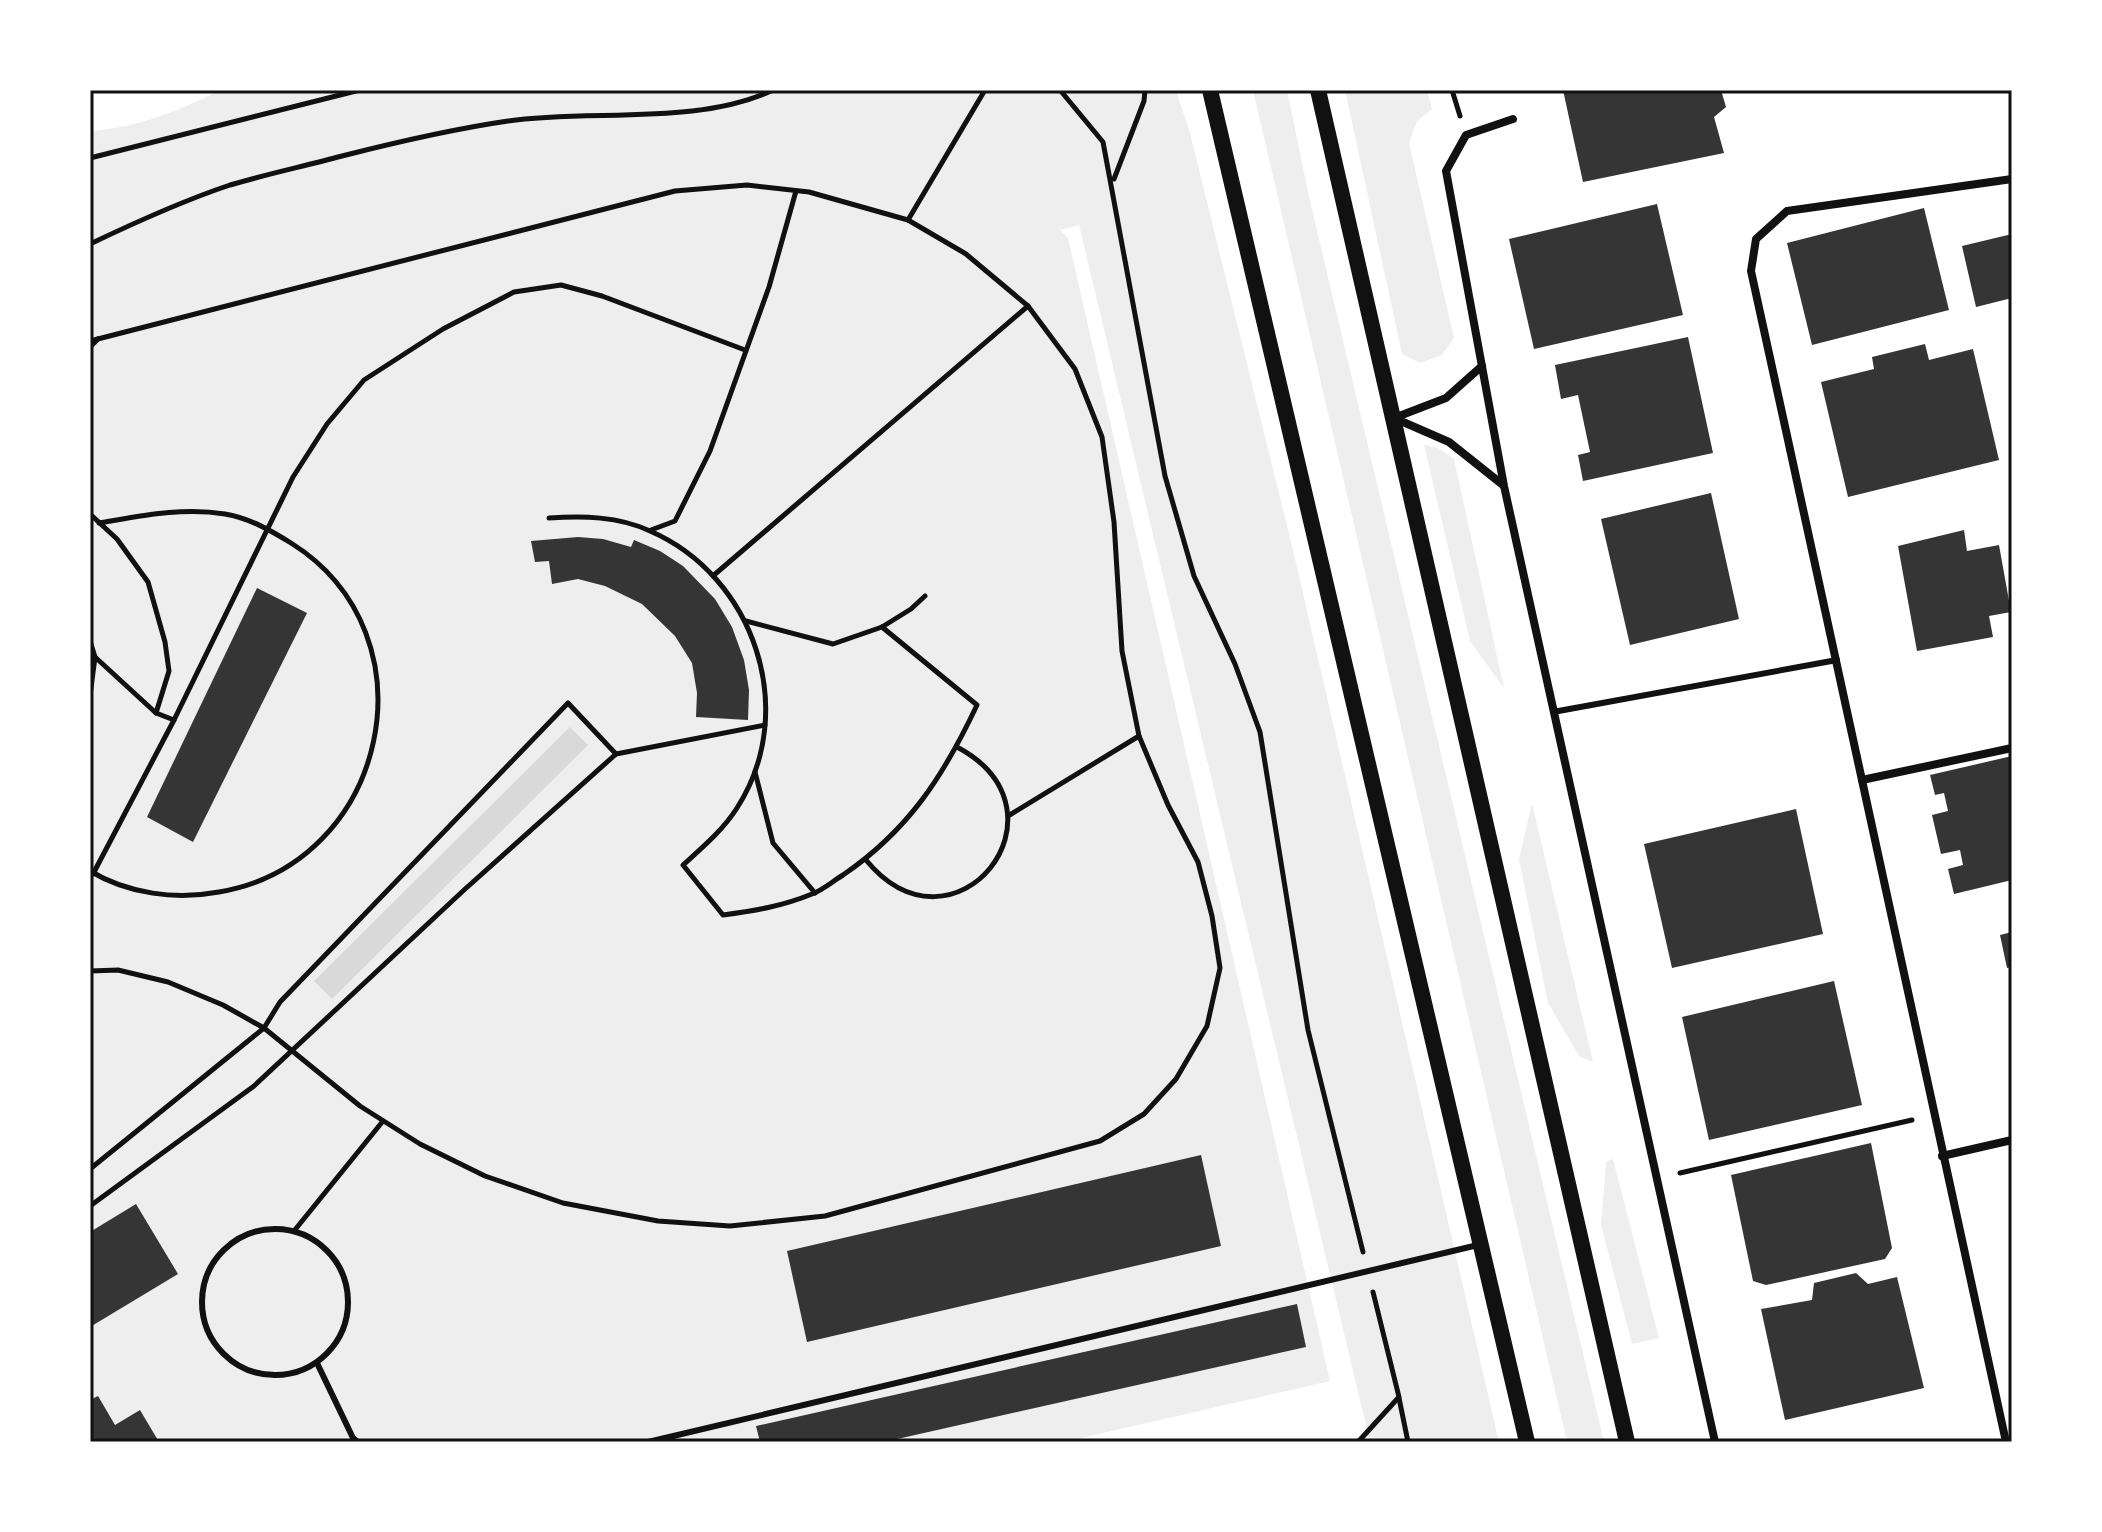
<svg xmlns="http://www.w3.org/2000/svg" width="2102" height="1532" viewBox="0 0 2102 1532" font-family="Montserrat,sans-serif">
<rect width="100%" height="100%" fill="#fff"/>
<!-- green -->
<g fill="#eee">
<path d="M221 90H1176L1190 133 1293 550 1499 1442H1370L1079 225 1060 230 1068 238 1330 1381 1064 1442H90V131C137 128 180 110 221 90Z"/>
<path d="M1253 90H1287L1310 201 1604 1442H1567Z"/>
<path d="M1345 90H1427L1432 109 1417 121 1409 143 1454 338 1442 355 1420 363 1402 354Z"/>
<path d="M1424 445 1438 448 1454 459 1504 688 1470 641Z"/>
<path d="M1532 803 1593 1062 1579 1056 1548 1003 1519 859Z"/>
<path d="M1613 1159 1659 1338 1632 1344 1601 1225 1606 1162Z"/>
</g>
<!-- water -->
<path fill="#d9d9d9" d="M570 727 588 745 332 999 314 981Z"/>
<!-- building -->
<g fill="#353535">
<path d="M1563 90H1721L1726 107 1714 117 1724 153 1583 182Z"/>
<path d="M1657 204 1683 315 1534 349 1509 239Z"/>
<path d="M1924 208 1949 310 1812 345 1787 243Z"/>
<path d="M2012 234V298L1976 307 1962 246Z"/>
<path d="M1688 337 1713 453 1583 481 1578 455 1590 452 1578 395 1561 399 1555 365Z"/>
<path d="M1925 344 1929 360 1973 349 1999 460 1848 497 1821 382 1874 369 1872 357Z"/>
<path d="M1711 493 1739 619 1630 645 1601 519Z"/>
<path d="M1964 530 1967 551 1999 545 2011 612 1989 616 1993 637 1917 651 1898 546Z"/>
<path d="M578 537 603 539 631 547 634 540 660 551 683 566 715 599 732 627 744 660 749 690 748 720 696 717 697 693 692 663 675 636 642 604 605 586 578 579 552 584 549 561 535 562 531 541Z"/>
<path d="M257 588 307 613 193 842 147 817Z"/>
<path d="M2012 756V880L1954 894 1948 869 1963 865 1960 850 1941 854 1932 815 1948 811 1944 793 1935 795 1930 775Z"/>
<path d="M1796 809 1823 934 1672 968 1644 844Z"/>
<path d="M2012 932V967L2007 968 2000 935Z"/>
<path d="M1834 981 1862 1105 1709 1140 1682 1017Z"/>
<path d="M1871 1143 1892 1248 1885 1259 1766 1285 1753 1281 1731 1175Z"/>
<path d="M1201 1155 1221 1246 807 1342 787 1251Z"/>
<path d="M136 1204 178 1274 90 1327V1232Z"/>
<path d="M1856 1273 1868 1284 1897 1277 1924 1388 1785 1420 1761 1309 1812 1300 1814 1283Z"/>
<path d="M1297 1304 1306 1347 884 1442H760L756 1426Z"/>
<path d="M98 1396 115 1425 140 1410 159 1442H90V1400Z"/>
</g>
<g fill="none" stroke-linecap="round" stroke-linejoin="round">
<!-- path -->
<g stroke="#111" stroke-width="5">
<path d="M1060 90 1103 142 1165 476 1194 576 1235 664 1260 732 1308 1030 1363 1252"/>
<path d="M1452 90 1460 116"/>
<path d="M90 158 360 90"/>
<path d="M1114 179 1144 101 1145 90"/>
<path d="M908 220 985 90"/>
<path d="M90 244C136 222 182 201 230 185 267 174 305 166 342 156 397 142 453 129 508 121 590 109 698 126 773 90"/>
<path d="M90 341 675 191 747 185 809 192 908 220 966 254 1028 306 1075 369 1102 437 1114 522 1122 651 1139 736 1168 805 1198 862 1212 916 1220 968 1207 1026 1176 1079 1144 1114 1100 1141 825 1216 730 1226 658 1221 563 1203 485 1176 420 1144 360 1106 264 1028 223 1005 168 982 118 970 90 971"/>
<path d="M90 347 98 339"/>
<path d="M90 514 117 539 148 582 165 642 169 671 156 713"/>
<path d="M549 518C583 516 618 516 650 531 754 576 800 710 737 808 723 830 703 847 683 865L723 915C754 911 783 906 812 894 823 890 833 881 843 875 909 830 944 775 977 705L882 627"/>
<path d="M651 530 675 521 710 451 769 287 796 191"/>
<path d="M714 575 1028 306"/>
<path d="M746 621 833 644 882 627 911 609 925 596"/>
<path d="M90 641 95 657 90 696"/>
<path d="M95 657 156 713 174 720"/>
<path d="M616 754 765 725"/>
<path d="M755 772 773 843 815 893"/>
<path d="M1008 816 1139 736"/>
<path d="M866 860C954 967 1079 812 957 747"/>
<path d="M90 871C128 894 176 900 219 892 388 864 438 635 291 543 270 530 249 518 225 514 182 507 141 516 99 523"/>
<path d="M93 874 174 720 293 477 327 424 364 380 443 329 514 292 561 285 602 296 745 350"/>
<path d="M90 1169 264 1028 280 1002 568 703 616 754 464 890 254 1086 90 1206"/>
<path d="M1680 1173 1912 1120"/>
<path d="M294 1231 383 1121"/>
<path d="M1399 1398 1408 1442"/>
<path d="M1358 1442 1399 1397 1373 1292"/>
</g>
<!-- service -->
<g stroke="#111" stroke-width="6">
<path d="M1553 712 1837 660"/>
<circle cx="275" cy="1302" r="73"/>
<path d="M317 1363 353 1438 358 1442"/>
<path d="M648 1442 1478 1245"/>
</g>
<!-- minor -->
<g stroke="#111" stroke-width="8">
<path d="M1513 119 1466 135 1446 171 1504 486 1715 1442"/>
<path d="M1394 418 1449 442 1503 485"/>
<path d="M1394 418 1446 398 1482 366"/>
<path d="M1862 780 2012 748"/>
<path d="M1942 1156 2012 1140"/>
<path d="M2006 1442C1918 1052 1837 661 1751 271L1756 239 1787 211 2012 179"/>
</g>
<!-- secondary -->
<g stroke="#111" stroke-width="16">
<path d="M1210 90 1527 1442"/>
<path d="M1318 90 1627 1442"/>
</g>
</g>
<!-- border -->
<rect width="2102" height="1532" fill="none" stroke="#ffffff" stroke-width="184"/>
<rect x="92" y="92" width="1918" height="1348" fill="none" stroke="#111" stroke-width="3"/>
</svg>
